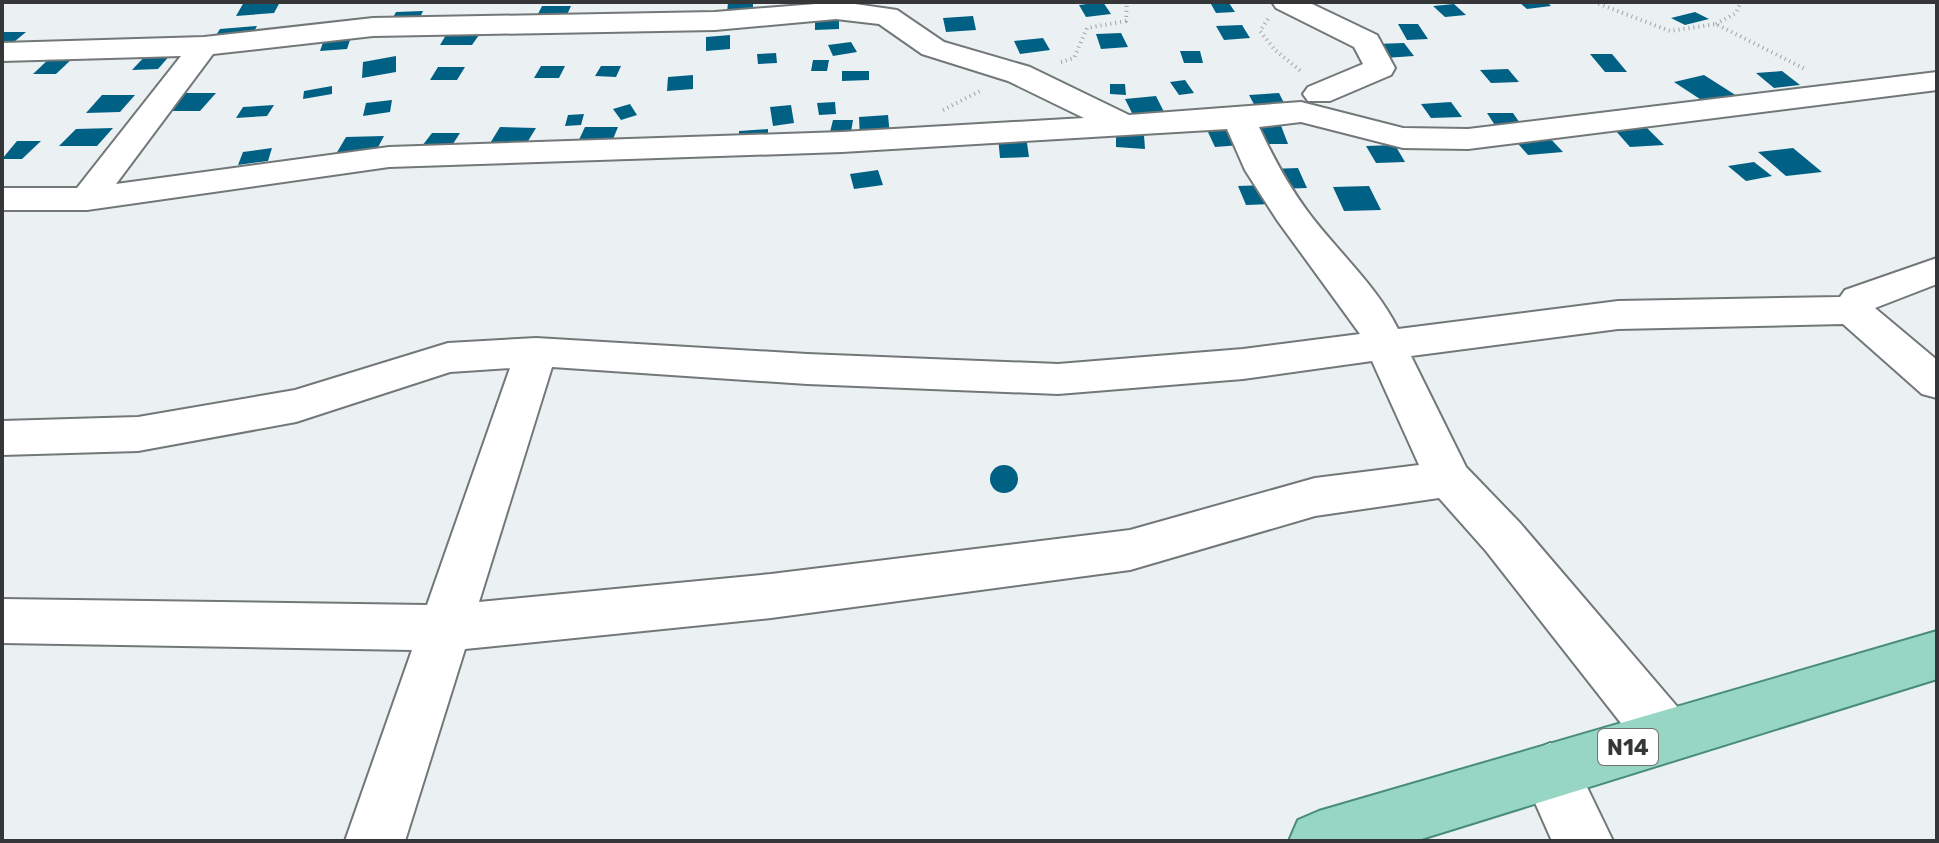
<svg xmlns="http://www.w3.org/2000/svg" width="1939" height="843" viewBox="0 0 1939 843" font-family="Rubik,sans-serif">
<rect width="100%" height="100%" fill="#ebf1f2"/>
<!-- building -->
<g fill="#006185">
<path d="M244 2H280L274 13 236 16Z"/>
<path d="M728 2H753V12L727 13Z"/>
<path d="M1103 2 1111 14 1086 17 1079 5Z"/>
<path d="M1519 2H1547L1551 6 1527 9Z"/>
<path d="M1229 3 1235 12 1216 13 1211 4Z"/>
<path d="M1454 4 1466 15 1445 17 1433 6Z"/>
<path d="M542 6H571L565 19 535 20Z"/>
<path d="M423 11 418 22 390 23 396 12Z"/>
<path d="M1695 12 1709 19 1685 25 1671 18Z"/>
<path d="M839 16V29L815 30V17Z"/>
<path d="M973 16 976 30 946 32 943 18Z"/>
<path d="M1398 24H1418L1428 39 1407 40Z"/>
<path d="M1242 25 1250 38 1224 40 1216 26Z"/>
<path d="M257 26 251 37 213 40 220 29Z"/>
<path d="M353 31 347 49 320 51 326 34Z"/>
<path d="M2 32H26L8 47H2Z"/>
<path d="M1121 33 1128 47 1101 49 1096 34Z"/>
<path d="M446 35H479L472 45H440Z"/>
<path d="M730 35V49L706 51V37Z"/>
<path d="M1043 38 1050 50 1020 54 1014 41Z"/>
<path d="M851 42 857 52 833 56 828 45Z"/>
<path d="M1404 43 1414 56 1385 58 1375 44Z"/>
<path d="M1180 51H1200L1203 63H1184Z"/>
<path d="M172 53 158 69 132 70 147 54Z"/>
<path d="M776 53 777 63 758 64 757 54Z"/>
<path d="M1590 54H1612L1627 72H1605Z"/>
<path d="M396 56V72L362 78 363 62Z"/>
<path d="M51 57H74L56 74H33Z"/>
<path d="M813 60H829L827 71H811Z"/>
<path d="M541 66H565L559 78H534Z"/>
<path d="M601 66H621L616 77 595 76Z"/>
<path d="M438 67H465L457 80H430Z"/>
<path d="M1508 69 1519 82 1491 83 1480 70Z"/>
<path d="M842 71H869V80L842 81Z"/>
<path d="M1782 71 1800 85 1774 88 1756 73Z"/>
<path d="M693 75V89L667 91 668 77Z"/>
<path d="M1704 75 1737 96 1706 103 1674 82Z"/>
<path d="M1185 80 1194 93 1179 95 1170 82Z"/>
<path d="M1110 84H1125L1126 95 1110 94Z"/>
<path d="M332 86V94L303 99 304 91Z"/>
<path d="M181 93H216L200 111H165Z"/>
<path d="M1279 93 1286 107 1256 108 1249 95Z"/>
<path d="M102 95H135L120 112 86 113Z"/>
<path d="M1156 96 1165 114 1134 117 1125 99Z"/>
<path d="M392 100 390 112 363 116 366 103Z"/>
<path d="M835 102 836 114 819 115 817 103Z"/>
<path d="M1451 102 1462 117 1431 118 1421 104Z"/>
<path d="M630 104 637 115 621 120 613 109Z"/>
<path d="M274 105 267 116 236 118 243 107Z"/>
<path d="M791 105 794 123 773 126 770 107Z"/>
<path d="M1487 113H1513L1524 129 1498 130Z"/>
<path d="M584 114 581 125 565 126 568 115Z"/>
<path d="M888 115 890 136 860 138 859 117Z"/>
<path d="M833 120H853L851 132H830Z"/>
<path d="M1280 123 1288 144H1260L1252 124Z"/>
<path d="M500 127 536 128 525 146 489 145Z"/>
<path d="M585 127H618L611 144H577Z"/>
<path d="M113 128 97 146H59L76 129Z"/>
<path d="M1233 128 1241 145 1215 147 1207 130Z"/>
<path d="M1647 128 1664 145 1630 147 1615 130Z"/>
<path d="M768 129V145L739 147V131Z"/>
<path d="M432 133H460L451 147 422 146Z"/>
<path d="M1116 134 1144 135 1145 149 1116 147Z"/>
<path d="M1546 134 1563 152 1528 155 1512 137Z"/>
<path d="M384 136 375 153 336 154 346 137Z"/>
<path d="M998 136H1026L1029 157 1000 158Z"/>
<path d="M17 141H41L22 159H2Z"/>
<path d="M1395 145 1405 162 1376 163 1366 146Z"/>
<path d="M272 148 268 161 238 165 243 152Z"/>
<path d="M1793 148 1822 172 1786 176 1758 152Z"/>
<path d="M1754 162 1772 176 1746 181 1728 166Z"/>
<path d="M1298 168 1307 188 1278 189 1270 169Z"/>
<path d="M878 170 883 185 854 189 850 174Z"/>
<path d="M1266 185 1274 204 1246 205 1238 186Z"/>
<path d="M1369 186 1381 210 1344 211 1333 187Z"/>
<circle cx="1004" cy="479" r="14"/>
</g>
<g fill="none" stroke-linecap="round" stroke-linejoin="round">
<!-- minor casing -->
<g stroke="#727777" stroke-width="4">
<g id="minor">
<path d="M841 2 897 10 944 42 1030 67 1129 115 1301 102 1403 128 1468 129 1937 72V90L1468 149 1403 148 1301 122 1259 127C1273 157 1288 185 1308 212 1337 251 1377 286 1398 329L1618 301 1840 297 1845 290 1937 258V284L1875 308 1937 360V398L1922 394 1843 324 1618 329 1411 356 1466 467 1520 523 1686 717 1694 736 1686 755 1666 762 1646 755 1486 551 1439 498 1315 516 1130 570 771 618 465 649 405 841H345L412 650 2 643V599L427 605 510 368 450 372 296 422 138 451 2 455V421L138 417 295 390 448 343 536 338 807 354 1058 364 1243 349 1360 334 1277 220 1245 170 1227 129 842 152 389 167 87 210H2V188H77L181 56 2 61V43L204 37 373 18 715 12ZM836 19 879 24 922 54 1008 81 1084 118 842 132 389 147 116 184 213 54 373 36 715 30ZM1372 361 1419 465 1315 478 1130 530 771 574 479 602 552 367 807 384 1058 394 1243 379Z"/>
<path d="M1272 2H1308L1377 35 1395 68 1391 75 1330 101H1308L1303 94 1308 87 1363 64 1354 47 1276 8Z"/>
<path d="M1550 743 1570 752 1613 841H1552L1521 771 1530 752Z"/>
</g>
</g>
<!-- major casing -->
<g stroke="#488c79" stroke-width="4">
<path id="major" d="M1937 631V679L1415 841H1289L1298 820 1319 811Z"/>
</g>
<!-- path -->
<g stroke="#9fa4a5" stroke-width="4" stroke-dasharray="1 4" stroke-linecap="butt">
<path d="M1594 2 1670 31 1716 24 1807 70"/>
<path d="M1268 19 1260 31 1275 50 1302 72"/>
<path d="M1716 24 1736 13 1741 2"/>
<path d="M1061 62 1074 58 1087 28 1126 21 1127 2"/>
<path d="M943 110 980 91"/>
</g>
<!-- minor -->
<use href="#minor" fill="#fff" fill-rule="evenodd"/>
<!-- major -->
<use href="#major" fill="#98d6c4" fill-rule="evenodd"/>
</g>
<g text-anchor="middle" stroke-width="8" stroke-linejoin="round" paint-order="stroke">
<!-- shield labels -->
<rect fill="#fff" stroke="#717273" stroke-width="2" x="1598" y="729" width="60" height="36" rx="6"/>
<g font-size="22" font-weight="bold" fill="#343637">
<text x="1628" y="755">N14</text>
</g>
</g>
<!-- border -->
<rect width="1939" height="843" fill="none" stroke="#343637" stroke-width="8"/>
</svg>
